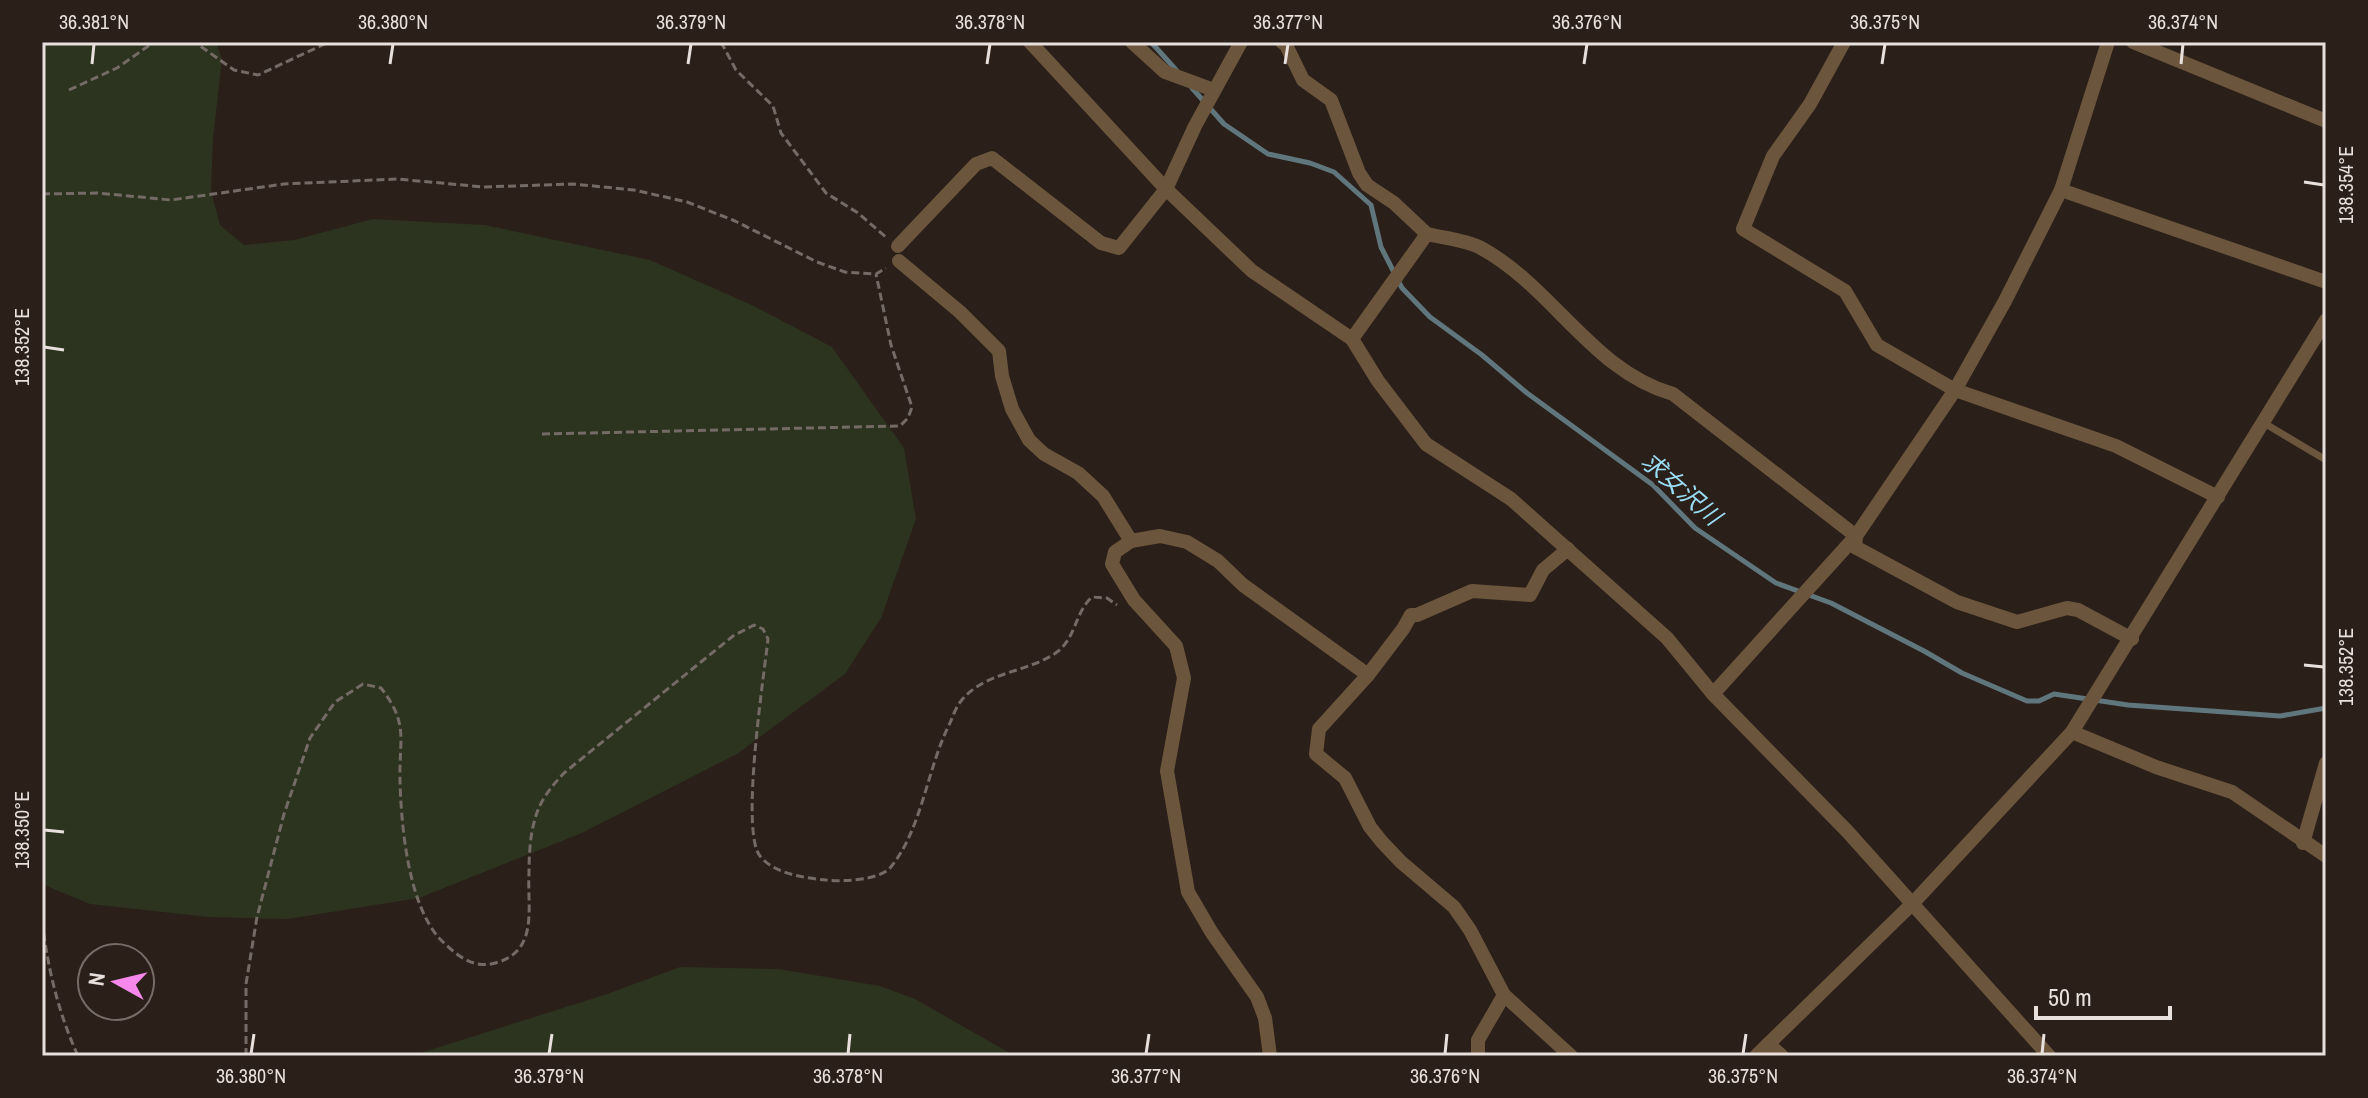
<svg xmlns="http://www.w3.org/2000/svg" width="2368" height="1098" viewBox="0 0 2368 1098" font-family="'Archivo Narrow','Noto Sans JP',sans-serif">
<rect width="100%" height="100%" fill="#2a1f19"/>
<!-- green -->
<g fill="#2c331e">
<path d="M42 42H216L222 60 213 138 211 191 220 225 244 245 294 240 373 219 485 225 650 260 754 306 832 347 904 448 916 519 881 618 845 674 737 754 582 833 419 898 288 919 208 917 90 904 42 884Z"/>
<path d="M680 967 779 969 880 986 915 999 1015 1056H411L607 994Z"/>
</g>
<g fill="none" stroke-linecap="round" stroke-linejoin="round">
<!-- stream -->
<g stroke="#5f767c" stroke-width="5">
<path d="M1151 42 1177 71"/>
<path d="M1192 88 1224 124 1268 154 1310 163 1334 172 1371 205 1381 247 1402 288 1430 317 1482 355 1527 393 1653 485 1695 528 1776 583 1831 603 1924 651 1962 673 2027 701H2039L2054 694 2128 705 2280 716 2326 708"/>
</g>
<!-- path -->
<g stroke="#756b66" stroke-width="3" stroke-dasharray="8 4" stroke-linecap="butt">
<path d="M190 42 196 43 234 70 258 75 329 42"/>
<path d="M721 42 736 70 773 106 781 133 826 193 858 213 887 238"/>
<path d="M69 90 117 68 154 42"/>
<path d="M42 194 97 193 171 200 284 184 397 179 484 187 573 184 634 190 687 202 735 221 817 262 845 272 876 274 886 268"/>
<path d="M542 434 900 426 908 418 912 407 891 345 876 274"/>
<path d="M42 921C48 969 58 1012 78 1056"/>
<path d="M246 1056V984L257 917 284 814 310 738 335 702 363 684 381 688C409 724 399 739 400 780 401 825 408 903 439 938 453 952 470 968 491 964 540 954 527 909 529 874 529 856 530 835 535 819 540 800 551 787 564 773L733 636 754 625 763 629 768 639C764 676 740 831 760 856 774 874 805 878 826 880 842 882 879 880 890 868 922 830 927 768 950 723 953 716 956 707 961 701 985 671 1028 673 1057 652 1076 638 1075 612 1092 597L1107 598 1117 605"/>
</g>
<!-- service -->
<path stroke="#6b553c" stroke-width="7" d="M2264 423 2326 460"/>
<!-- minor -->
<g stroke="#6b553c" stroke-width="14">
<path d="M1030 42 1166 189 1252 271 1352 339 1378 381 1426 444 1511 499 1667 638 1713 694 1847 831 2049 1056"/>
<path d="M1132 42 1165 72 1214 90"/>
<path d="M1282 42 1286 45 1303 80 1331 100 1359 173 1367 185 1394 203 1427 234"/>
<path d="M1844 42 1810 104 1773 156 1743 229 1845 291 1877 345 1955 390 2116 446 2218 497"/>
<path d="M2133 42 2326 121"/>
<path d="M2061 190 2326 282"/>
<path d="M898 246 976 164 992 158 1101 243 1119 248 1166 189 1195 126 1241 42"/>
<path d="M899 261 960 312 999 351 1002 376 1012 409 1029 440 1044 454 1078 473 1103 496 1131 541"/>
<path d="M1352 339 1427 234C1444 238 1466 240 1481 248 1553 287 1592 371 1673 394L1856 536"/>
<path d="M1856 536 1855 547 1957 602 2017 622 2067 608 2078 610 2132 639"/>
<path d="M1368 675 1319 729 1316 754 1345 778 1370 827 1382 842 1401 862 1454 907 1470 930 1504 995 1571 1056"/>
<path d="M1713 694 1856 536 1955 390 2005 301 2061 190 2108 42"/>
<path d="M2072 732 2156 767 2232 792 2326 856"/>
<path d="M2303 843 2326 763"/>
<path d="M1768 1044 1782 1056"/>
<path d="M1270 1056 1265 1018 1257 997 1212 933 1188 892 1167 771 1184 678 1176 646 1134 600 1112 564 1115 552 1131 541 1160 536 1187 542 1218 561 1243 585 1368 675 1403 629 1411 615H1417L1472 591 1530 595 1543 570 1568 549"/>
<path d="M1478 1056V1040L1504 995"/>
<path d="M1756 1056 1913 903 2072 732 2326 320"/>
</g>
</g>
<!-- ticks -->
<path fill="none" stroke="#e8e0dc" stroke-width="3" d="M92 64 94 44M390 64 393 44M688 64 691 44M987 64 990 44M1285 64 1288 44M1584 64 1587 44M1882 64 1885 44M2181 64 2183 44M2304 182 2324 185M44 347 64 350M2304 665 2324 667M44 830 64 832M251 1054 254 1034M549 1054 552 1034M848 1054 850 1034M1146 1054 1149 1034M1445 1054 1447 1034M1743 1054 1746 1034M2042 1054 2044 1034"/>
<g text-anchor="middle" stroke-width="8" stroke-linejoin="round" paint-order="stroke">
<!-- water labels -->
<g font-size="24" font-style="italic" fill="#99ddf4" stroke="#2a1f19">
<text transform="translate(1681 489) rotate(41)" y="8">求女沢川</text>
</g>
</g>
<!-- border -->
<rect width="2368" height="1098" fill="none" stroke="#2a1f19" stroke-width="88"/>
<!-- north arrow -->
<g transform="translate(116 982) rotate(278)"><circle r="38" fill="#2a1f19" stroke="#766c67" stroke-width="2"/>
<path d="M0-6L14 30L0 20L-14 30Z" fill="#f688ec"/>
<text y="-12" font-size="22" font-weight="bold" text-anchor="middle" fill="#e8e0dc">N</text>
</g>
<!-- scale -->
<path d="M2036 1006v12h134v-12" fill="none" stroke="#e8e0dc" stroke-width="4"/>
<text x="2048" y="1006" font-size="24" fill="#e8e0dc" stroke="#2a1f19" stroke-width="6" paint-order="stroke">50 m</text>
<rect x="44" y="44" width="2280" height="1010" fill="none" stroke="#e8e0dc" stroke-width="3"/>
<g font-size="20" text-anchor="middle" fill="#e8e0dc">
<text x="94" y="29">36.381°N</text>
<text x="393" y="29">36.380°N</text>
<text x="691" y="29">36.379°N</text>
<text x="990" y="29">36.378°N</text>
<text x="1288" y="29">36.377°N</text>
<text x="1587" y="29">36.376°N</text>
<text x="1885" y="29">36.375°N</text>
<text x="2183" y="29">36.374°N</text>
<text transform="translate(2346 185) rotate(-90)" y="7">138.354°E</text>
<text transform="translate(22 347) rotate(-90)" y="7">138.352°E</text>
<text transform="translate(2346 667) rotate(-90)" y="7">138.352°E</text>
<text transform="translate(22 830) rotate(-90)" y="7">138.350°E</text>
<text x="251" y="1083">36.380°N</text>
<text x="549" y="1083">36.379°N</text>
<text x="848" y="1083">36.378°N</text>
<text x="1146" y="1083">36.377°N</text>
<text x="1445" y="1083">36.376°N</text>
<text x="1743" y="1083">36.375°N</text>
<text x="2042" y="1083">36.374°N</text>
</g>
</svg>
